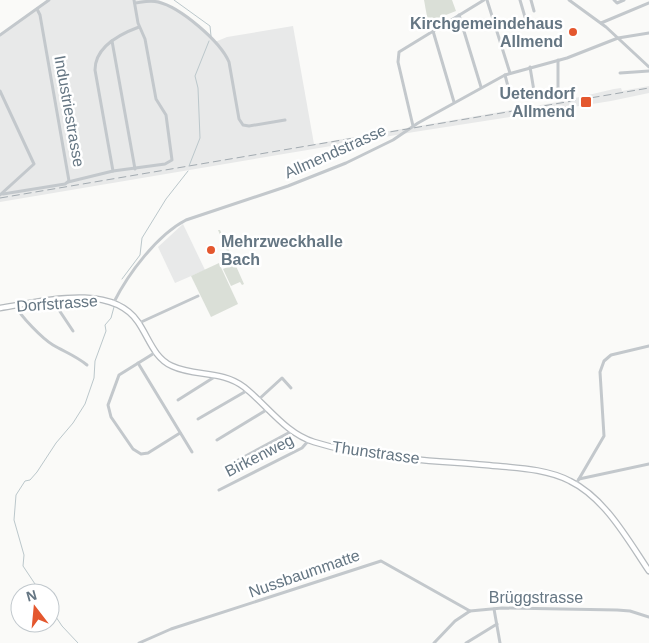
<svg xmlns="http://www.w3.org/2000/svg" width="649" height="643" viewBox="0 0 649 643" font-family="Helvetica,sans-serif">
<rect width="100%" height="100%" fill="#fafaf8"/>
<!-- built -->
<g fill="#e8e9e9">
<path d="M49 0H159L193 20 215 42 227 37 293 26 314 144 558 102 614 89 621 88 622 91 649 86V93L611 101 414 132 0 202V35Z"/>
<path d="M183 224 205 270 175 283 158 247Z"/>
</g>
<!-- green -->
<g fill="#dadfd7">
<path d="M424 0H452L456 11 428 22Z"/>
<path d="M218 230H220L244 284 242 285 240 282 231 286 223 269 232 265 234 268Z"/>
<path d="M219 263 238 304 211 317 191 276Z"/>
</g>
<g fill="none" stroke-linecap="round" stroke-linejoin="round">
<!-- stream -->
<g stroke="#bbc7cb" stroke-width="1">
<path d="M174 0 210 26 211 36"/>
<path d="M189 166 200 138 198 88 195 76 209 41"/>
<path d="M122 279 140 255 142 238 166 199 188 171"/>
<path d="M41 593 23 566 24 555 14 520 16 495 25 481 30 480 37 472 56 443 73 423 85 404 94 378 95 361 106 331 105 325 111 318 114 307"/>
<path d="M50 608 62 626 78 643"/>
</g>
<!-- major casing -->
<g stroke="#b5babe" stroke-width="7">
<path id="major" d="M0 308C40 302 111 282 138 322 149 338 154 358 172 366 195 377 222 370 244 387 267 405 285 433 314 442 369 459 429 460 486 465 514 468 545 468 570 481 605 498 628 540 649 571"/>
</g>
<!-- minor -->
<g stroke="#c3c8cc" stroke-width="3">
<path d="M487 0 510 73"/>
<path d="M520 0 527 24"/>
<path d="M531 0 534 11"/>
<path d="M569 0 606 27 649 67"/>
<path d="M614 0 617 3 624 0"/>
<path d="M135 3C143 2 150 0 158 2 180 7 220 41 229 62L239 119 243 125 249 126 285 120"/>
<path d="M459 15 481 87"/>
<path d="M601 23 649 3"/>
<path d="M433 31 454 102"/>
<path d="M0 35 49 0"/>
<path d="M112 41 135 169"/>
<path d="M558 60V99"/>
<path d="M530 67 535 97 546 95"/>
<path d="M620 73 649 71"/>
<path d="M505 75 511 98"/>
<path d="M0 91 34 164 0 195"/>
<path d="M413 126 398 62 399 52 484 0"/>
<path d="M113 171 95 70C95 47 120 34 139 27"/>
<path d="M68 182 113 171 165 164 172 160 166 115 156 99 145 39 138 23 134 0"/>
<path d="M3 194 65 184 69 181 40 15 37 9"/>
<path d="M53 301 73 331"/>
<path d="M114 302C128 274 157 235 186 220L288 186 346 163 393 140 418 123 505 75 567 58 618 38 649 33"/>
<path d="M16 306C20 316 43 339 53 345 65 352 76 356 87 365"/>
<path d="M139 323 198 296"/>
<path d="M156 352 119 375 108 405 111 417 133 449 141 454 148 453 180 433"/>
<path d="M138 363 192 452"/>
<path d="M178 400 216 376"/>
<path d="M258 400 282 378 291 388"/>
<path d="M198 419 248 390"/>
<path d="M217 440 268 409"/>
<path d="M229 465 292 431"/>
<path d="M579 479 649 464"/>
<path d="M576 484 604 436 600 372 604 361 611 355 649 346"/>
<path d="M219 490 302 448 309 440"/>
<path d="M494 609 500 643"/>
<path d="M139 643 171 629 381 561 470 611"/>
<path d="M434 643 455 621 470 611 502 608 617 610 630 611 649 617"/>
<path d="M466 643 497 624"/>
</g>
<!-- major -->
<use href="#major" stroke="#fff" stroke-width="4.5"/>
<!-- rail -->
<path stroke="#a2aab0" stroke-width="1" stroke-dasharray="8 4" stroke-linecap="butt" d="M0 198 649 88"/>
</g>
<!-- markers -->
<g fill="#e4572e" stroke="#fff" stroke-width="2">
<circle cx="573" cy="32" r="5"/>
<rect x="580" y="96" width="12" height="12" rx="2.5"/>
<circle cx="211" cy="250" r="5"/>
</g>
<g text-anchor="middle" stroke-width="5" stroke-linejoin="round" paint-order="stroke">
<!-- poi labels -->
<g font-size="16" font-weight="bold" fill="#657683" stroke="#fff" text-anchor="end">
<text x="563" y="29">Kirchgemeindehaus<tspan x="563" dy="18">Allmend</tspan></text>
<text x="575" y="99">Uetendorf<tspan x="575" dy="18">Allmend</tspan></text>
<text x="221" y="247" text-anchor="start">Mehrzweckhalle<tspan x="221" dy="18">Bach</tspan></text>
</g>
<!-- street labels -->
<g font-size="16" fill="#657683" stroke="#fff">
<text transform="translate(70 111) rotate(80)" y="6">Industriestrasse</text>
<text transform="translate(335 151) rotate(-24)" y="6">Allmendstrasse</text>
<text transform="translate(57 303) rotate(-4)" y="6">Dorfstrasse</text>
<text transform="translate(376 452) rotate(8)" y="6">Thunstrasse</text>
<text transform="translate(259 455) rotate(-27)" y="6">Birkenweg</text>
<text transform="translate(304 573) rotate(-19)" y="6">Nussbaummatte</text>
<text x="536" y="603">Brüggstrasse</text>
</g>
</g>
<!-- north arrow -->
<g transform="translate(35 608) rotate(344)"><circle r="24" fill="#ffffff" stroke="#c1c8cd"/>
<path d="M0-4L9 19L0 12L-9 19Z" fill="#e4572e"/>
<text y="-8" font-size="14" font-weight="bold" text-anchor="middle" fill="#657683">N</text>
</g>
</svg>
